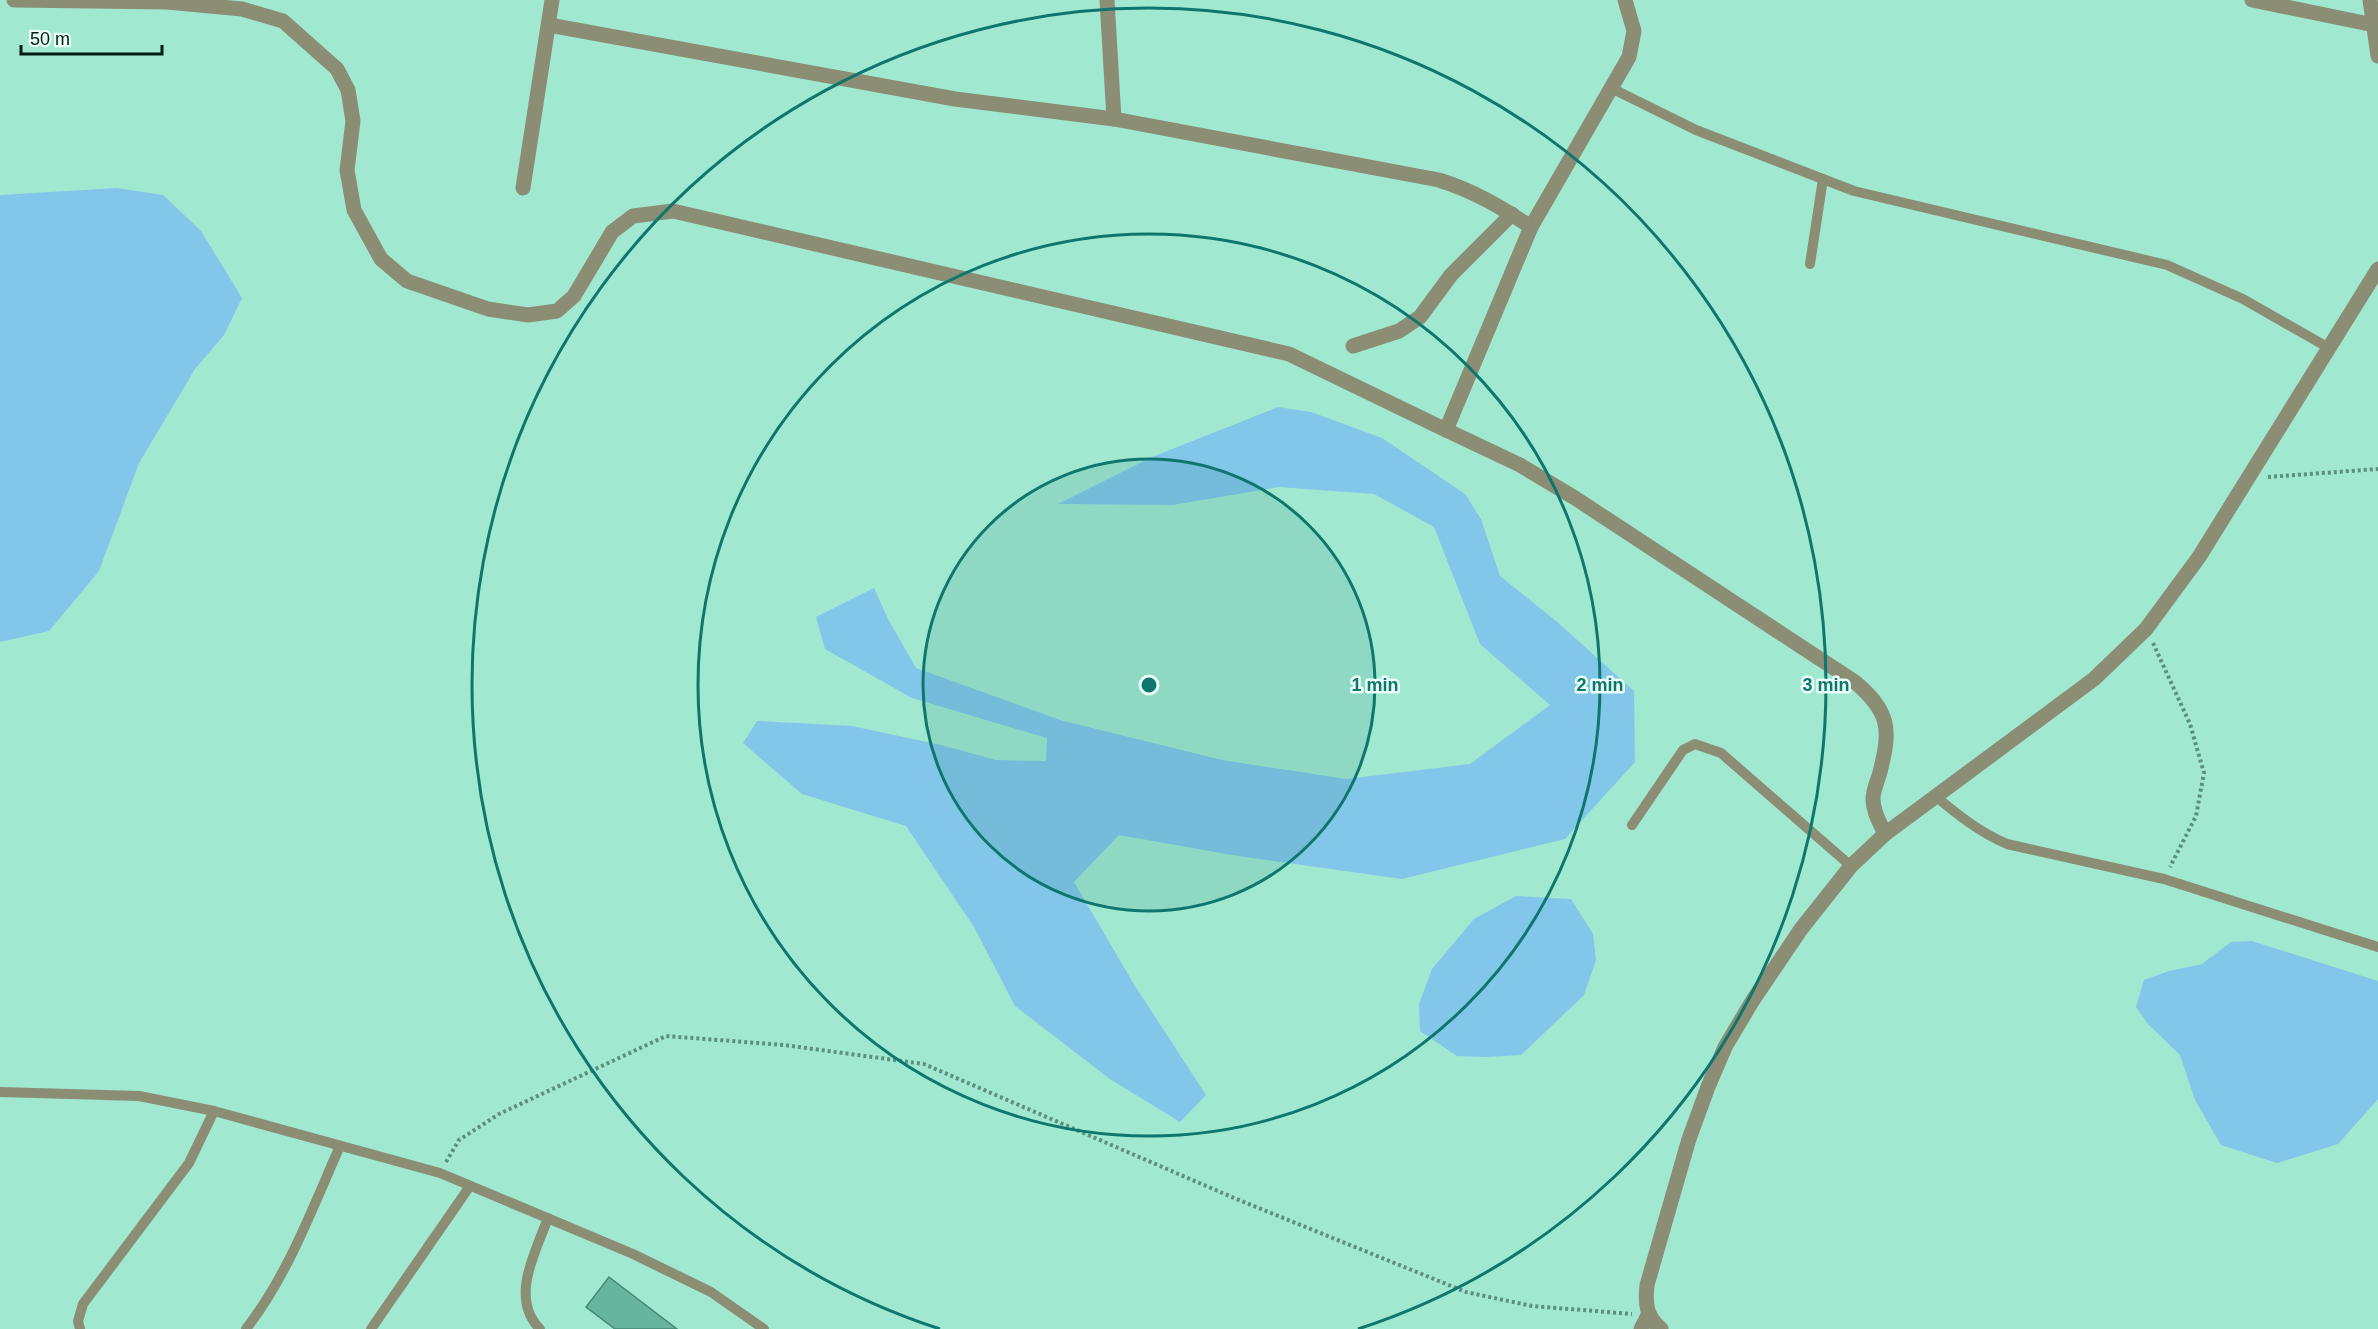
<svg xmlns="http://www.w3.org/2000/svg" width="2378" height="1329" viewBox="0 0 2378 1329" font-family="Helvetica,sans-serif">
<rect width="100%" height="100%" fill="#a1e8d1"/>
<!-- water -->
<g fill="#82c6e9">
<path d="M117 188 163 195 201 231 242 298 224 335 195 369 139 463 99 571 49 631 0 642V195Z"/>
<path d="M1278 407 1311 412 1382 438 1465 494 1481 519 1500 576 1556 621 1634 691 1635 762 1565 839 1402 879 1238 856 1119 835 1074 882 1135 986 1206 1095 1180 1122 1110 1079 1015 1006 974 927 906 826 802 794 743 743 757 721 852 726 941 745 996 760 1046 761 1047 738 912 698 825 649 816 617 874 588 888 619 916 668 1060 720 1222 760 1346 779 1470 764 1550 705 1480 644 1434 527 1374 494 1279 487 1173 505 1058 504 1152 457Z"/>
<path d="M1516 896 1571 899 1593 934 1596 960 1584 995 1521 1055 1486 1057 1457 1056 1420 1031 1419 1004 1432 969 1474 919Z"/>
<path d="M2252 941 2378 981V1099L2338 1144 2277 1163 2221 1145 2195 1100 2180 1055 2148 1024 2136 1007 2144 980 2169 971 2202 964 2231 942Z"/>
</g>
<!-- building -->
<path fill="#68b59d" stroke="#438974" stroke-width="1.5" d="M609 1277 677 1329H615L586 1307Z"/>
<g fill="none" stroke-linecap="round" stroke-linejoin="round">
<!-- path -->
<g stroke="#5b8f7e" stroke-width="4" stroke-dasharray="3 3" stroke-linecap="butt">
<path d="M2268 477 2378 469"/>
<path d="M2153 643 2190 724 2204 773 2196 816 2170 867"/>
<path d="M446 1162 459 1140 499 1114 666 1036 784 1045 924 1064 1234 1198 1466 1292 1532 1306 1632 1314"/>
</g>
<!-- service -->
<g stroke="#8b8e75" stroke-width="10">
<path d="M1611 88 1696 130 1854 191 2167 265 2243 299 2329 348"/>
<path d="M1810 264 1823 179"/>
<path d="M1934 795C1958 815 1979 832 2007 844L2164 879 2378 947"/>
<path d="M1632 825 1683 750 1695 744 1721 753 1851 866"/>
<path d="M0 1092 139 1096 214 1111 440 1173 633 1254 711 1292 764 1329"/>
<path d="M80 1329 78 1321 83 1304 189 1163 214 1111"/>
<path d="M246 1329C288 1275 312 1209 340 1146"/>
<path d="M371 1329 470 1186"/>
<path d="M540 1329C509 1298 536 1251 548 1218"/>
</g>
<!-- minor -->
<g stroke="#8b8e75" stroke-width="15">
<path d="M14 0 167 2 242 9 283 21 337 69 348 90 353 121 347 170 354 210 381 259 407 281 488 309 528 315 557 311 574 296 612 232 633 216 673 211 1289 354 1446 430"/>
<path d="M1107 0 1114 119"/>
<path d="M1625 0 1634 31 1629 57 1531 227 1446 430 1520 465 1575 498 1855 682C1890 712 1891 729 1880 772 1878 780 1873 790 1873 799 1873 812 1880 823 1885 834"/>
<path d="M2252 0 2374 25"/>
<path d="M549 25 955 99 1114 119 1439 180C1474 191 1501 207 1531 227"/>
<path d="M523 188 552 0"/>
<path d="M1353 346 1399 331 1420 317 1451 275 1512 214"/>
<path d="M1641 1329 1648 1315"/>
</g>
<!-- tertiary -->
<g stroke="#8b8e75" stroke-width="15">
<path d="M2370 0 2378 56"/>
<path d="M1661 1329C1646 1316 1645 1304 1647 1285L1689 1139 1708 1087 1725 1047 1753 1000 1801 929 1851 866 1885 834 2094 679 2146 629 2199 557 2378 269"/>
</g>
</g>
<!-- distance rings -->
<circle cx="1149" cy="685" r="226" fill="#0f766e" fill-opacity=".12"/>
<g fill="none" stroke="#0f766e" stroke-width="3">
<circle cx="1149" cy="685" r="226"/>
<circle cx="1149" cy="685" r="451"/>
<path d="M940 1329A677 677 0 1 1 1358 1329"/>
</g>
<circle cx="1149" cy="685" r="9" fill="#0f766e" stroke="#e9fef6" stroke-width="3"/>
<g font-size="18" text-anchor="middle" font-weight="bold" fill="#0f766e" stroke="#e9fef6" stroke-width="5" stroke-linejoin="round" paint-order="stroke">
<text x="1375" y="691">1 min</text>
<text x="1600" y="691">2 min</text>
<text x="1826" y="691">3 min</text>
</g>
<!-- scale -->
<path d="M21 45v9h141v-9" fill="none" stroke="#001c14" stroke-width="3"/>
<text x="30" y="45" font-size="18" fill="#001c14" stroke="#e9fef6" stroke-width="4.5" paint-order="stroke">50 m</text>
</svg>
